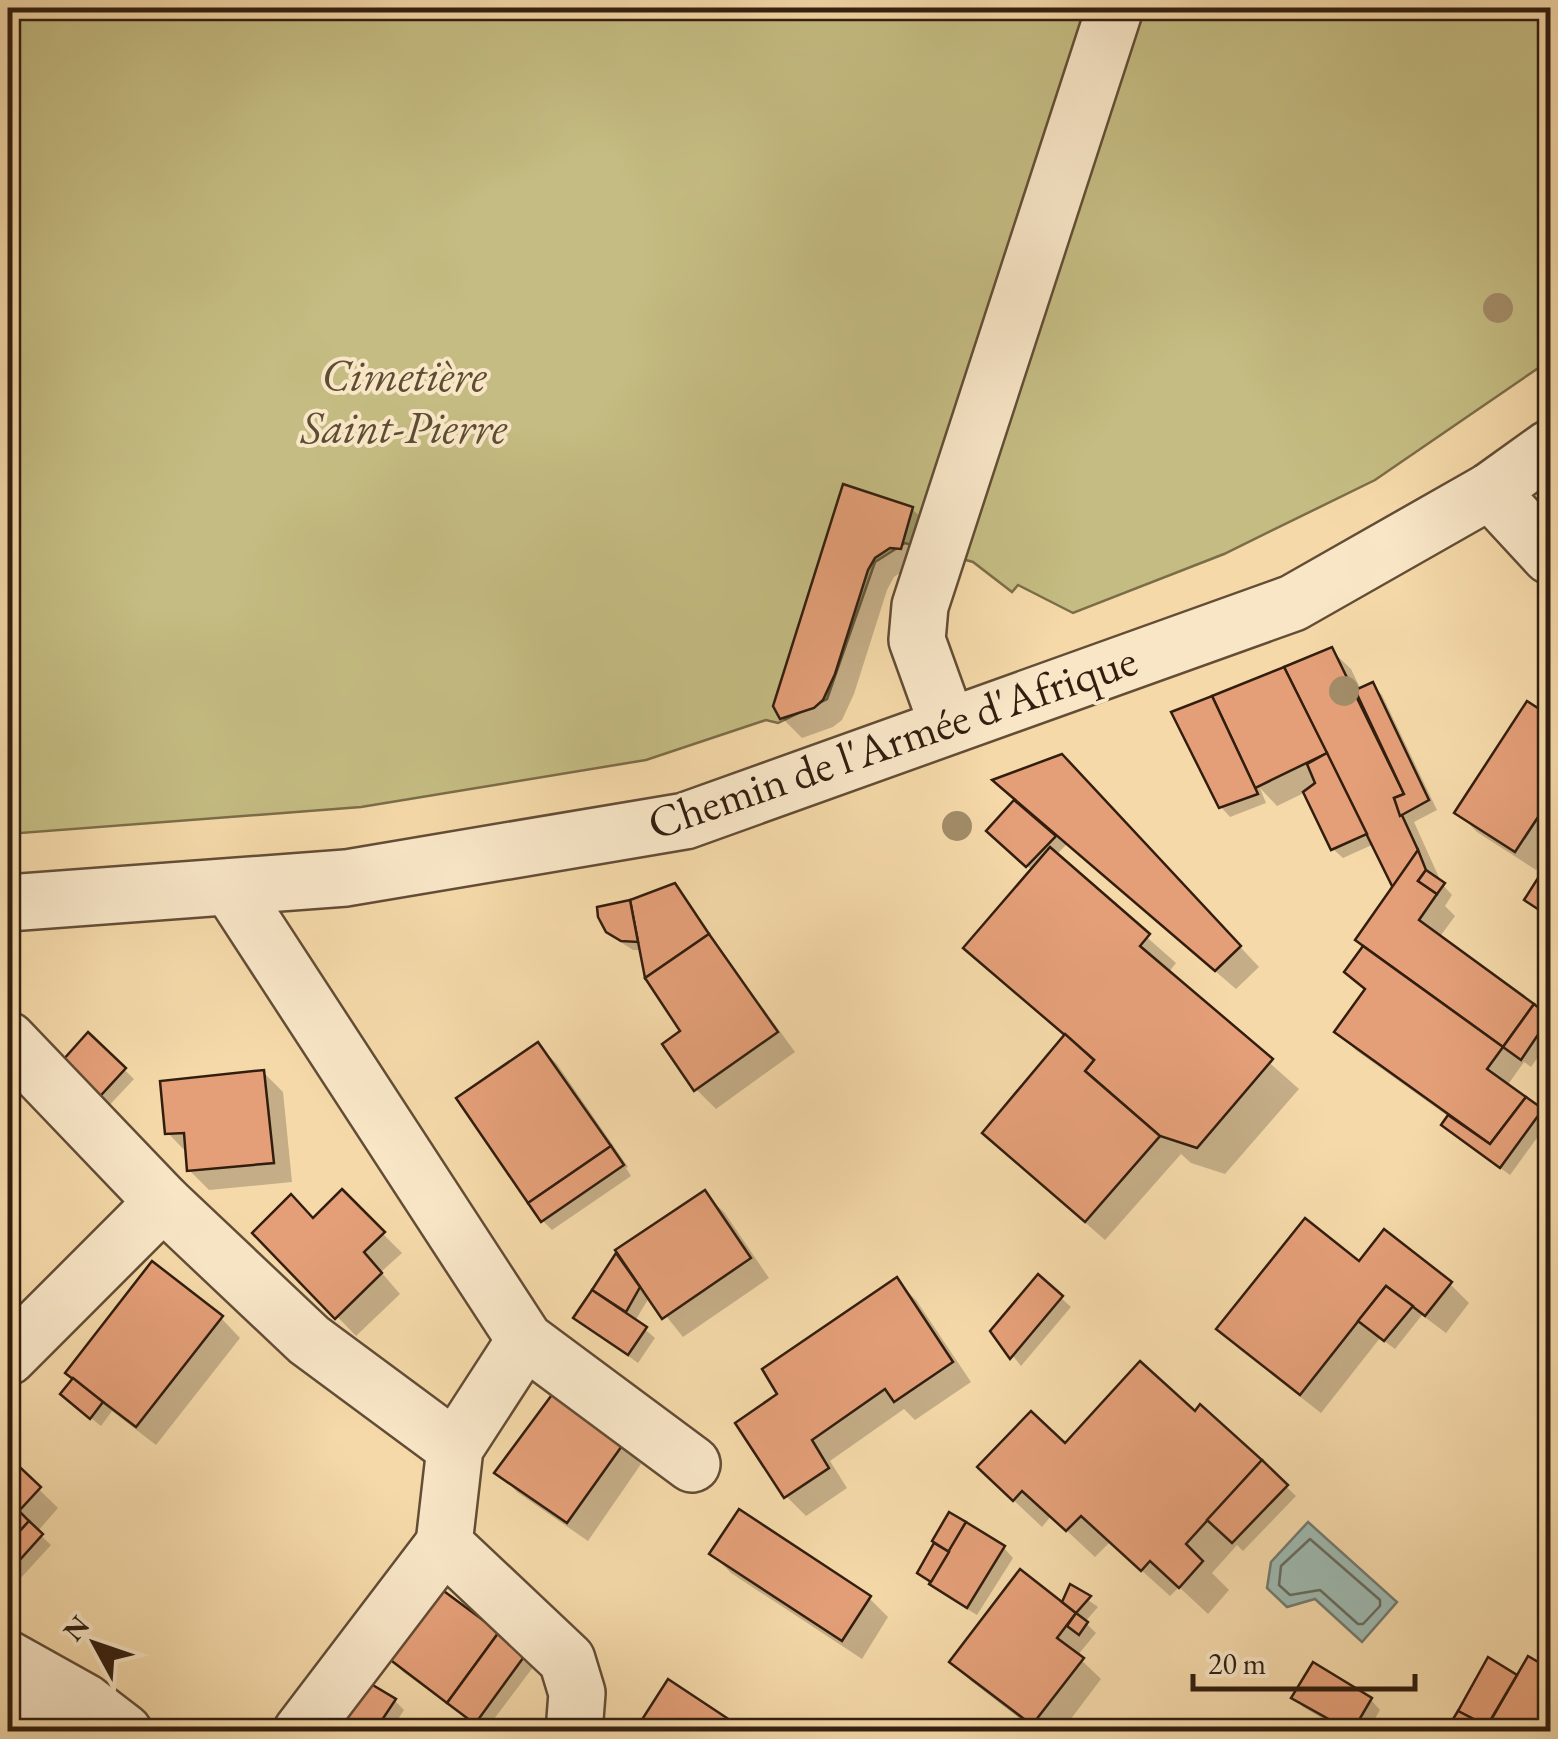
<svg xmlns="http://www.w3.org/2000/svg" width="1558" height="1739" viewBox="0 0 1558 1739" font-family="'EB Garamond',serif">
<rect width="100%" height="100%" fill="#f5d9a9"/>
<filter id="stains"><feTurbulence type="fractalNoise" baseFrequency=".002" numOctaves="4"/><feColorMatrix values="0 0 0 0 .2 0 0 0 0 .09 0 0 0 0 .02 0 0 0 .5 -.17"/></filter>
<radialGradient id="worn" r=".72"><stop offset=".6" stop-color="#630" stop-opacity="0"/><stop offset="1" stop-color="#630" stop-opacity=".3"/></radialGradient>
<!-- green -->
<path fill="#c4bc82" stroke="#7b6d48" stroke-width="2.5" d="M8 8H1550V360L1375 480 1224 554 1073 613 1018 585 1012 592 973 562 905 543 875 562 827 699 778 723 766 720 646 760 361 807 8 834Z"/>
<!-- water -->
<path fill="#9eb9b0" stroke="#737b70" stroke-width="2.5" d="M1308 1522 1397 1602 1362 1642 1315 1599 1287 1607 1267 1588 1271 1562Z"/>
<!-- shadow -->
<g fill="#0003">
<path d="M844 487 912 509 932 528 910 566 894 577 887 590 854 694 842 720 833 727 802 738 782 718Z"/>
<path d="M1331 650 1351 669 1361 690 1372 685 1382 695 1437 810 1414 822 1442 884 1452 895 1445 906 1455 916 1439 938 1550 1019V1040L1531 1067 1524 1062 1507 1086 1550 1120 1510 1175 1453 1134 1444 1125 1449 1117 1357 1051 1337 1032 1367 992 1347 972 1366 947 1396 888 1374 844 1343 858 1333 849 1306 792 1277 806 1260 788 1266 803 1230 817 1221 807Z"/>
<path d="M1528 704 1550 719V847L1536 870 1477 832 1457 812Z"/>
<path d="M1081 777 1259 967 1236 989 1067 844 1055 856 1176 963 1168 973 1299 1089 1225 1174 1191 1163 1181 1154 1105 1240 1005 1152 1066 1036 967 948 1033 871 989 831 1016 801 996 781Z"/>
<path d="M1550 864V921L1527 899Z"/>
<path d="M674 886 795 1052 716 1109 696 1089 684 1032 642 950H633L619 941 608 931 599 909 631 902Z"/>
<path d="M88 1035 134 1079 103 1112Z"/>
<path d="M538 1045 557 1064 628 1167 626 1168 631 1176 552 1230 543 1221Z"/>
<path d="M263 1072 283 1092 292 1182 209 1190 189 1170 188 1154 168 1133Z"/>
<path d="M342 1193 402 1253 381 1272 400 1294 356 1336 256 1233 314 1221Z"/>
<path d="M704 1193 724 1212 769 1278 683 1337 650 1296 635 1321 655 1338 638 1363 576 1318 617 1257 625 1265Z"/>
<path d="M897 1281 916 1300 971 1382 915 1420 904 1409 830 1461 847 1488 806 1516 786 1496 781 1394Z"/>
<path d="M1450 1284 1469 1303 1446 1333 1422 1315 1395 1349 1380 1338 1321 1413 1239 1349 1220 1329Z"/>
<path d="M1061 1298 1071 1307 1021 1366 993 1331Z"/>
<path d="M221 1318 240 1338 156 1445 112 1411 101 1426 72 1403Z"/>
<path d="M1195 1414 1260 1462 1296 1496 1243 1551 1237 1545 1212 1573 1229 1590 1208 1614 1179 1587 1170 1596 1110 1542 1095 1557 1051 1516 1042 1527 1008 1495 1065 1446Z"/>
<path d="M622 1445 641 1464 588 1541 517 1492 498 1472Z"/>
<path d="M8 1459 58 1508 37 1532 51 1545 8 1592Z"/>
<path d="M950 1516 1004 1548 1013 1558 977 1615 941 1593 920 1573Z"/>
<path d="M712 1554 869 1598 888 1617 862 1659 731 1573Z"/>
<path d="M1071 1588 1098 1607 1085 1622 1096 1633 1077 1656 1101 1679 1061 1732H1037L971 1681 952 1661 1063 1605Z"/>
<path d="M497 1634 534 1666 485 1731 403 1672 384 1652Z"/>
<path d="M1294 1697 1371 1700 1380 1710 1367 1732H1345L1303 1707Z"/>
<path d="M395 1701 404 1710 390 1732H343Z"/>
<path d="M1300 1724 1315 1732H1295Z"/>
</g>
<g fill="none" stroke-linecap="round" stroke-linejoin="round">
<!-- shore -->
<path stroke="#686c60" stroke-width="2.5" d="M1310 1539 1380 1600V1606L1363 1624H1358L1320 1590 1290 1595 1279 1585 1281 1566Z"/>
</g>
<!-- building -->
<g fill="#e49f78" stroke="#321e0f" stroke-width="2.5">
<path d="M843 484 913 507 901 549 890 548 875 558 868 570 835 674 823 700 814 708 780 719 773 706Z"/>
<path d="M1332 647 1404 794 1394 798 1418 850 1393 888 1284 667Z"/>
<path d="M1284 667 1327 753 1255 788 1212 696Z"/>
<path d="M1373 682 1429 800 1400 816 1394 798 1404 794 1355 690Z"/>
<path d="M1212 696 1258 794 1219 808 1171 712Z"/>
<path d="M1527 701 1550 716V799L1515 852 1454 813Z"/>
<path d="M1327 753 1367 834 1331 850 1303 792 1315 783 1307 764Z"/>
<path d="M1062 754 1241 946 1215 971 992 780Z"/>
<path d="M1014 800 1056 836 1026 867 986 831Z"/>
<path d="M1050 847 1150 934 1140 946 1273 1059 1197 1148 1160 1136 1085 1071 1094 1060 963 948Z"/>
<path d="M1418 850 1426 870 1418 881 1437 894 1419 920 1534 1004 1503 1047 1355 940Z"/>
<path d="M1550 859V917L1524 900Z"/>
<path d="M1426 870 1445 883 1437 894 1418 881Z"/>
<path d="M675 883 709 934 645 978 630 900Z"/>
<path d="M630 900 638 942 621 941 606 932 598 917 597 907Z"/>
<path d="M709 934 778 1032 694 1091 662 1044 680 1031 645 978Z"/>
<path d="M1363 946 1503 1047 1487 1069 1526 1097 1490 1144 1334 1032 1365 989 1344 972Z"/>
<path d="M1534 1004 1550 1017 1521 1060 1503 1047Z"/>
<path d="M88 1032 126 1068 92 1105 55 1069Z"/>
<path d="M1065 1034 1094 1060 1085 1071 1160 1136 1085 1222 982 1133Z"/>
<path d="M538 1042 611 1146 528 1203 456 1098Z"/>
<path d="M264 1070 274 1163 187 1171 184 1133 165 1134 160 1081Z"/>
<path d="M1526 1097 1543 1109 1500 1168 1441 1125 1448 1115 1490 1144Z"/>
<path d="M611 1146 624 1165 541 1222 528 1203Z"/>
<path d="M342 1189 385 1232 364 1252 382 1273 335 1319 252 1233 291 1194 313 1218Z"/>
<path d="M705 1190 751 1258 662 1319 615 1250Z"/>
<path d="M1305 1218 1359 1261 1384 1229 1452 1282 1425 1316 1386 1286 1300 1395 1216 1329Z"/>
<path d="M616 1253 640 1287 626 1312 592 1290Z"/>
<path d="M152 1261 223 1316 136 1427 65 1373Z"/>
<path d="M1038 1274 1063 1296 1010 1359 990 1331Z"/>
<path d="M897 1277 953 1362 894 1402 885 1389 812 1440 829 1468 784 1498 735 1423 777 1394 762 1369Z"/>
<path d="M1386 1286 1413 1306 1384 1341 1358 1321Z"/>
<path d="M592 1290 647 1327 628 1355 573 1318Z"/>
<path d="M1140 1361 1195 1411 1200 1404 1262 1460 1186 1544 1203 1561 1179 1588 1150 1561 1141 1571 1081 1516 1066 1531 1022 1491 1013 1501 977 1467 1031 1411 1065 1443Z"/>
<path d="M73 1378 103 1402 90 1419 60 1394Z"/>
<path d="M554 1392 624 1443 567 1523 494 1473Z"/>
<path d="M8 1456 41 1487 19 1511 29 1521 8 1544Z"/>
<path d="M1262 1460 1288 1485 1232 1543 1207 1520Z"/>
<path d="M739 1509 871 1596 842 1641 709 1554Z"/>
<path d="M949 1512 966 1522 949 1552 932 1541Z"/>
<path d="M29 1521 43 1534 8 1573V1544Z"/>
<path d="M966 1522 1005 1546 967 1608 929 1584Z"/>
<path d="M934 1543 949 1552 931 1582 917 1573Z"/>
<path d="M1020 1569 1076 1613 1057 1638 1084 1658 1032 1725 949 1662Z"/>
<path d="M433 1583 499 1632 447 1703 380 1652Z"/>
<path d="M1070 1584 1091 1596 1076 1613 1062 1602Z"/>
<path d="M1076 1613 1088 1622 1079 1635 1067 1626Z"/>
<path d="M499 1632 526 1654 475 1724 447 1703Z"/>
<path d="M1528 1656 1550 1669V1732H1484Z"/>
<path d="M1488 1657 1517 1675 1487 1726 1458 1711Z"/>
<path d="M1313 1662 1372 1698 1352 1732 1291 1698Z"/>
<path d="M668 1679 748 1732H634Z"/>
<path d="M366 1681 396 1699 374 1732H342L335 1727Z"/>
<path d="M1458 1711 1487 1726 1484 1732H1456L1448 1727Z"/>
</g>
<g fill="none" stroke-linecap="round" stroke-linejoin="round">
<!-- minor casing -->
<g stroke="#634d36" stroke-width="60">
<g id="minor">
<path d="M1490 491 1550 556"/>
<path d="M948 726 917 640 920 606 1115 8"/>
<path d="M230 887 525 1340 692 1464"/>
<path d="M8 903 346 878 685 821 1293 603 1490 491 1550 448"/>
<path d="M8 1040 163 1202 309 1340 455 1448"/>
<path d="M525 1340 455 1448 444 1544 567 1660 577 1693 574 1732"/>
<path d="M8 1357 163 1202"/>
<path d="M8 1659 85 1702 124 1732"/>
<path d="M8 1703 38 1732"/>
<path d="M301 1732 444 1544"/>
</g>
</g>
<!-- minor -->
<use href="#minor" stroke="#f8e6c7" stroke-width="55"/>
</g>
<!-- trees -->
<g fill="#a28c68">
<circle cx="1498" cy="308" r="15"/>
<circle cx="1344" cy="691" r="15"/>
<circle cx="957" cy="826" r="15"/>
</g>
<g text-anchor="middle" stroke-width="8" stroke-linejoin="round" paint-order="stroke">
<!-- park labels -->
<g font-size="45" font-style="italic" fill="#5e4d32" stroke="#f8e6c7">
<text x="404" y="391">Cimetière<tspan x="404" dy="52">Saint-Pierre</tspan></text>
</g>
<!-- street labels -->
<g font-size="45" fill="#321e0f" stroke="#f8e6c7">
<text transform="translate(892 741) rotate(-19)" y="16">Chemin de l'Armée d'Afrique</text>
</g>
</g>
<!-- margin -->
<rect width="1558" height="1739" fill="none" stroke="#f5d9a9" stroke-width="40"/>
<rect x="10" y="10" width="1538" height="1719" fill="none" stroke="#321e0f" stroke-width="5"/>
<rect x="20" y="20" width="1518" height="1699" fill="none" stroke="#321e0f" stroke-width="2.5"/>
<!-- north arrow -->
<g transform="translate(95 1644) rotate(310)" stroke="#f8e6c7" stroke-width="8" paint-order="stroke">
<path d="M0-8L18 38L0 25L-18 38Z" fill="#321e0f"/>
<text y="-15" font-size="28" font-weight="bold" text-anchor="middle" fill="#321e0f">N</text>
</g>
<!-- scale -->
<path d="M1193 1674v15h222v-15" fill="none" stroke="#321e0f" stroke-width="5"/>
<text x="1208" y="1674" font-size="30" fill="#321e0f" stroke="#f8e6c7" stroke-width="8" paint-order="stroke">20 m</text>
<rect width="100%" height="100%" filter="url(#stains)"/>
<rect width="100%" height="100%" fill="url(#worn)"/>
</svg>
